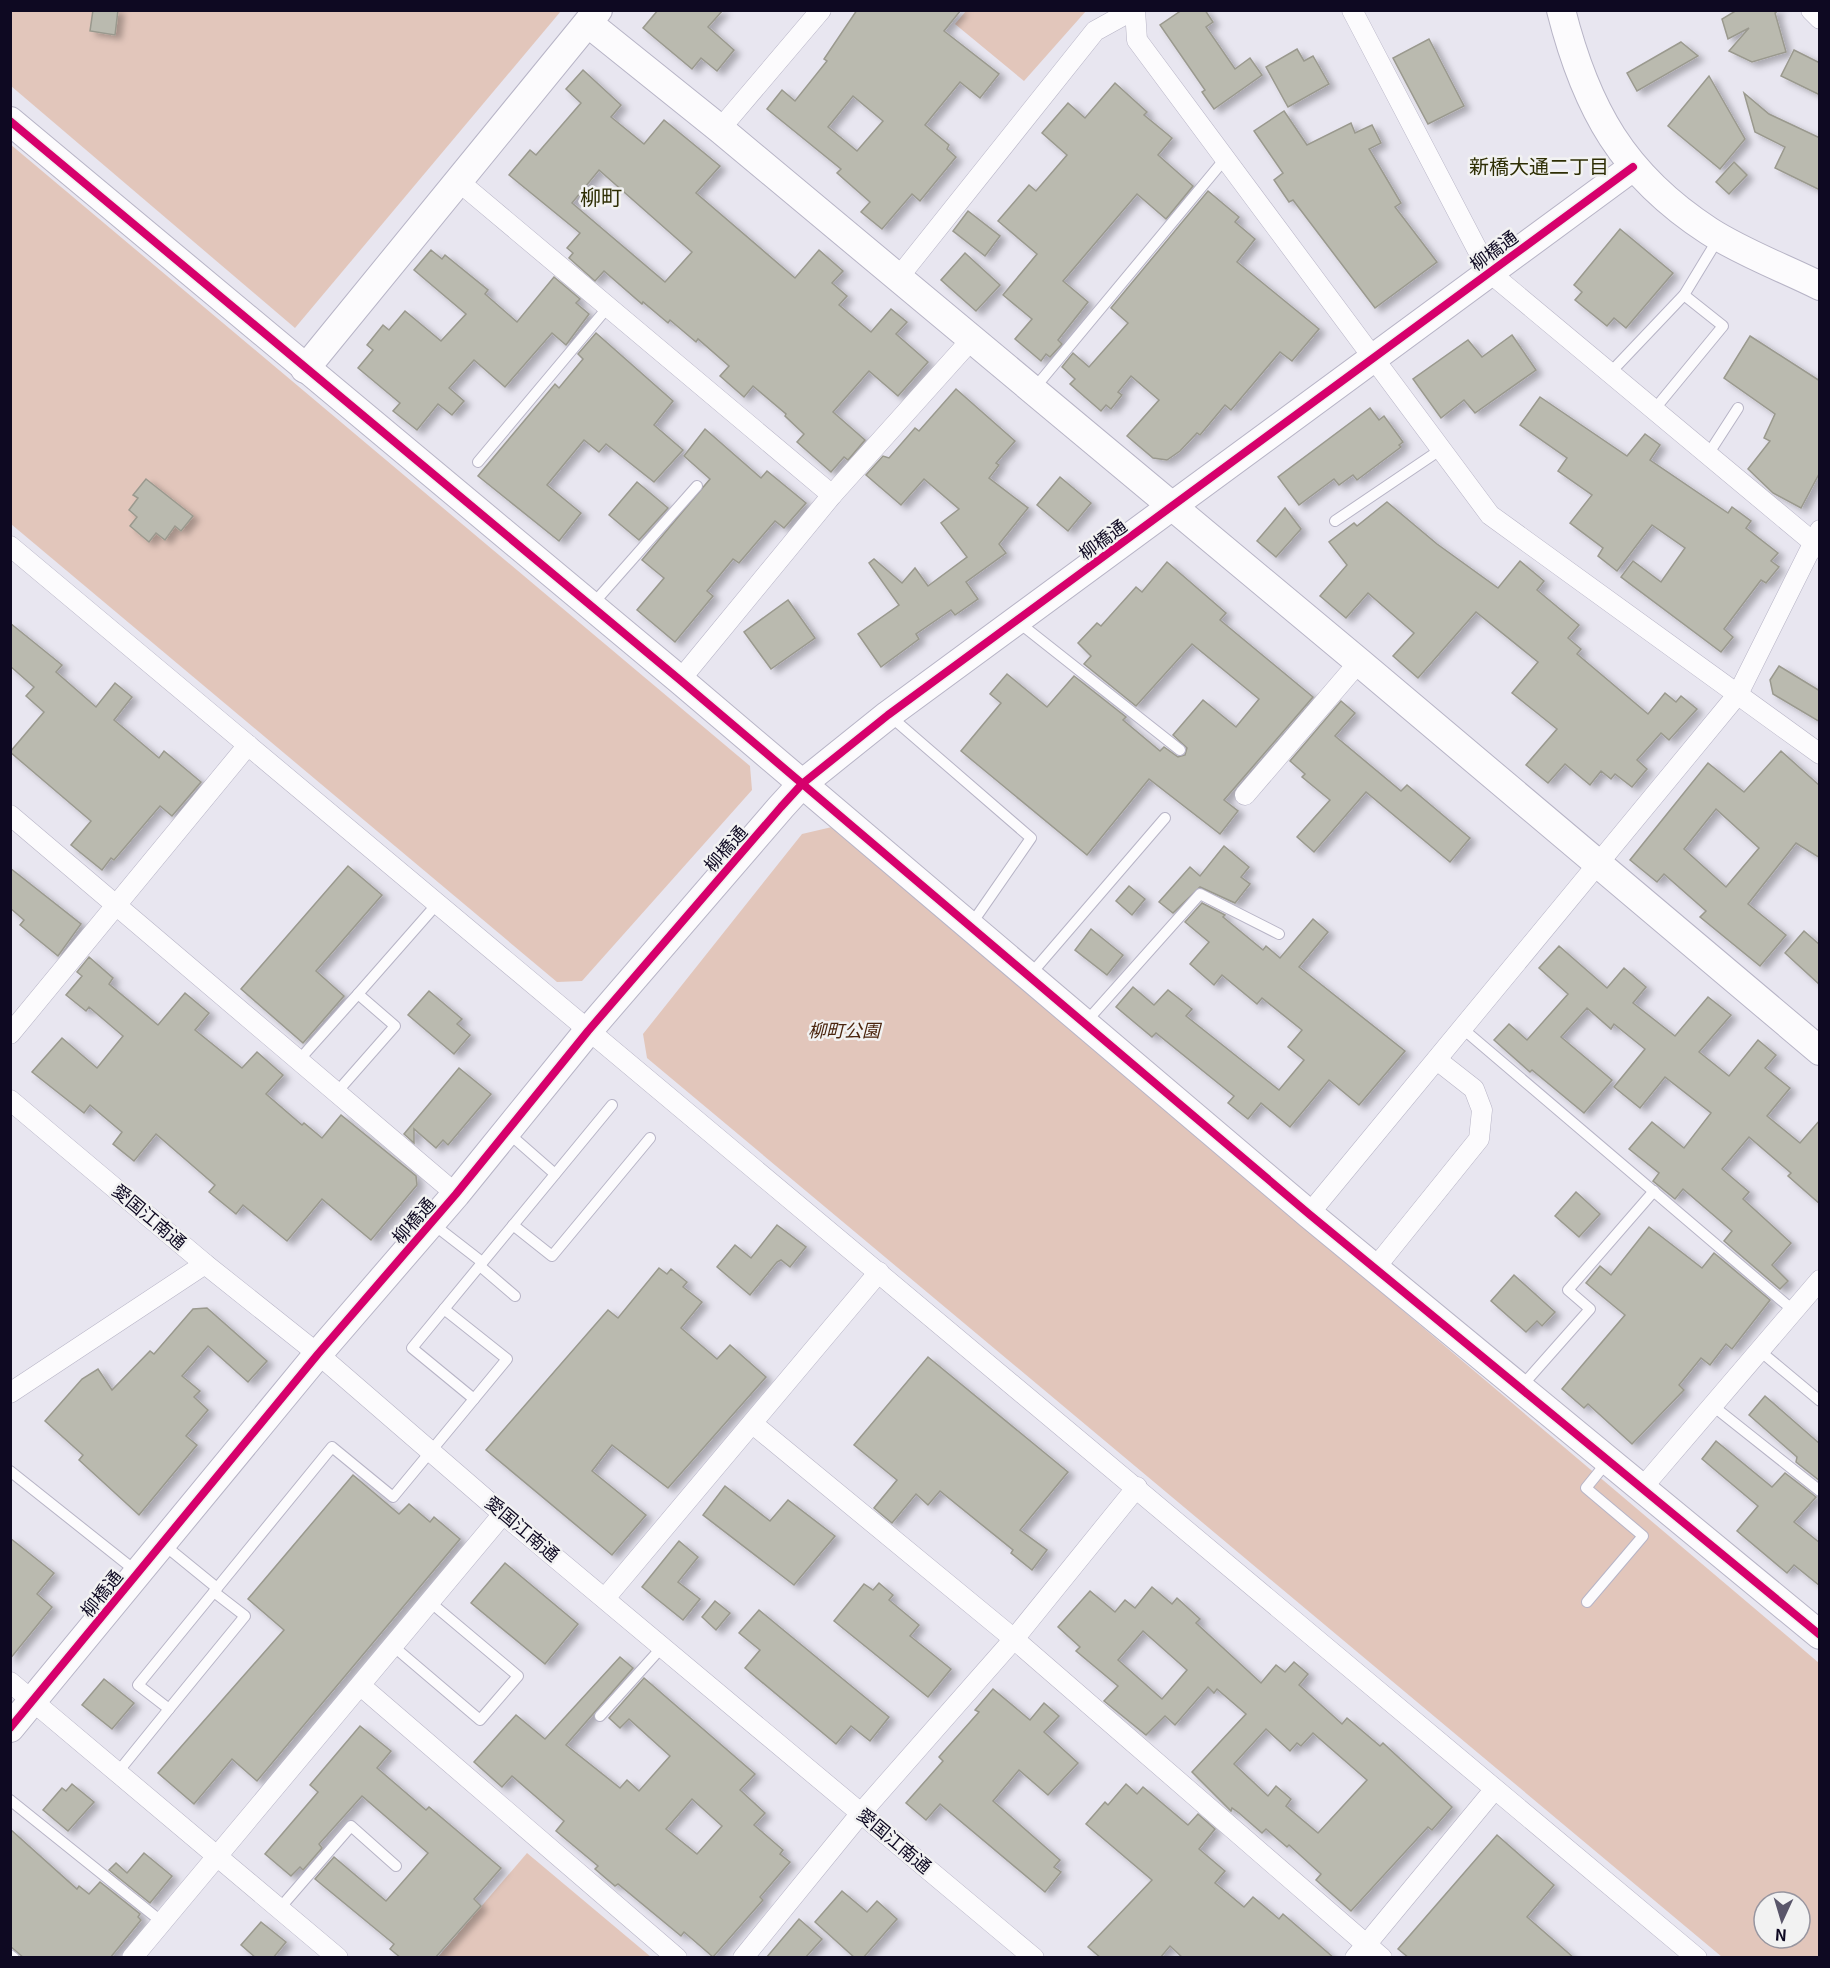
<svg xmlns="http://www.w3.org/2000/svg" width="1830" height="1968" viewBox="0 0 1830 1968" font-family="Georgia,'Noto Sans JP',serif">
<defs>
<filter id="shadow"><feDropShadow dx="6" dy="4" stdDeviation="3" flood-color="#0004"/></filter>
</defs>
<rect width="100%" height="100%" fill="#e8e6f0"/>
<!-- green -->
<g fill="#e2c6bb" fill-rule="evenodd">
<path d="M11 11H561L295 328 11 86Z"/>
<path d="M966 11V10L1086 11 1024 81 955 24Z"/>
<path d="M10 144 750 766 752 790 582 981 557 982 11 524Z"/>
<path d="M832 827 1819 1663V1957H1722L647 1058 643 1034 802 834ZM1764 1902H1800V1938H1764Z"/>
<path d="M527 1853 651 1957H438Z"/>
</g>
<!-- building -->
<g fill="#babaaf" stroke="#9a998e" stroke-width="1.5" fill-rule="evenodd" filter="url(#shadow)">
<path d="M93 10H118L115 35 90 31Z"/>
<path d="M658 10H723L708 27 734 50 717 71 701 58 692 69 643 28Z"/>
<path d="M857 10H961L944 31 999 74 980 98 960 82 925 125 949 145 947 149 956 157 920 201 912 194 882 229 861 212 870 202 837 173 841 169 767 109 782 90 795 101 827 61 824 59ZM853 96 883 121 857 151 828 127Z"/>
<path d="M1182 10H1205L1213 22 1206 27 1235 69 1250 58 1262 75 1214 109 1202 92 1205 90 1160 25Z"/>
<path d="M1737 10H1779L1775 13 1786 52 1752 62 1729 51 1749 28 1728 39 1722 19Z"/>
<path d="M1429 39 1464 106 1428 124 1393 58Z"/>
<path d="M1681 42 1698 56 1637 91 1627 73Z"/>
<path d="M1297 49 1304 61 1313 56 1329 84 1288 107 1266 67Z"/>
<path d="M1794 50 1820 63V95L1781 76Z"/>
<path d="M583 70 621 105 611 117 644 144 664 120 720 166 696 193 795 278 819 250 843 271 832 283 847 296 839 305 871 332 891 309 907 322 896 334 928 362 898 396 869 371 833 412 865 440 848 460 844 457 831 472 797 442 804 434 785 416 786 414 753 386 744 397 720 376 729 366 698 339 696 342 670 320 668 323 643 302 642 304 604 271 595 281 569 258 573 253 567 248 580 233 509 175 530 150 536 155 581 103 566 89ZM599 170 692 252 665 282 572 203Z"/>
<path d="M1709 76 1745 139 1720 169 1668 126Z"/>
<path d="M1115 83 1147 112 1144 115 1172 138 1158 155 1193 186 1166 219 1137 194 1063 281 1088 302 1058 340 1062 344 1050 357 1046 354 1041 361 1015 339 1032 319 1003 295 1037 254 998 221 1029 185 1036 191 1067 155 1042 133 1068 103 1085 118Z"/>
<path d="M1744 93 1769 114 1820 138V190L1775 168 1785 147 1755 132Z"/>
<path d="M1284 111 1307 145 1351 123 1355 133 1372 125 1381 143 1369 149 1401 203 1395 207 1437 262 1375 308 1293 200 1289 202 1274 180 1283 173 1254 131Z"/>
<path d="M1734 162 1747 175 1729 194 1716 182Z"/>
<path d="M1208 191 1239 217 1235 222 1255 239 1237 262 1319 329 1292 361 1280 352 1231 410 1225 405 1200 435 1197 433 1180 451 1167 460 1153 458 1127 436 1159 400 1131 376 1118 392 1122 395 1111 409 1106 405 1101 411 1070 384 1075 379 1062 367 1073 353 1089 367 1128 323 1111 308Z"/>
<path d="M968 211 1000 236 985 256 953 231Z"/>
<path d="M1620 229 1673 273 1626 328 1614 318 1607 326 1575 300 1582 292 1574 285Z"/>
<path d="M431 250 442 259 445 255 488 290 485 294 517 322 554 277 580 299 576 303 589 314 566 345 552 333 505 387 474 360 449 388 464 401 452 415 438 404 417 430 393 411 400 403 358 368 373 350 367 345 383 325 389 330 405 311 441 341 466 314 414 270Z"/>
<path d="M965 253 1000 285 976 311 941 280Z"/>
<path d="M596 333 673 401 654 425 683 450 654 482 606 444 599 452 584 440 547 485 581 513 559 541 478 476 555 384 559 388 583 359 578 354Z"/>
<path d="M1512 335 1536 370 1475 413 1464 400 1441 418 1413 379 1468 340 1482 357Z"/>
<path d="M1750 336 1820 381V472L1801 508 1773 493 1748 469 1770 441 1764 438 1775 414 1724 378Z"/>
<path d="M956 389 1015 441 996 463 999 465 989 478 1028 508 999 544 1006 553 966 582 978 599 955 615 951 610 916 634 919 639 881 667 858 634 899 605 869 563 874 559 902 583 915 568 928 586 967 557 941 523 959 509 924 479 901 505 866 475 883 456 889 458 915 428 919 431Z"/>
<path d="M1540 397 1627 456 1645 434 1660 445 1650 460 1728 513 1732 507 1751 521 1746 528 1778 553 1771 561 1779 567 1766 583 1761 580 1724 629 1733 637 1721 652 1621 577 1633 561 1661 582 1685 548 1652 525 1617 571 1598 556 1603 548 1570 523 1592 495 1558 471 1567 458 1520 425Z"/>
<path d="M1370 408 1379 420 1384 416 1403 442 1399 445 1401 447 1357 480 1353 475 1339 485 1334 479 1299 505 1278 477Z"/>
<path d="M705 429 761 478 767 471 806 503 784 528 775 521 739 563 733 559 707 591 713 596 675 642 637 610 664 578 642 560 710 479 684 456Z"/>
<path d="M1060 477 1091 503 1068 531 1037 505Z"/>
<path d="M146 479 193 516 181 531 175 526 165 540 156 533 149 542 130 526 137 517 129 510 138 498 133 495Z"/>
<path d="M637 482 668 508 639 540 609 515Z"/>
<path d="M1387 502 1437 544 1498 588 1520 561 1544 581 1537 590 1579 625 1568 638 1581 649 1577 654 1648 714 1665 693 1676 702 1681 696 1697 709 1669 740 1661 733 1637 760 1647 769 1632 787 1615 774 1611 779 1601 771 1590 785 1565 764 1548 783 1526 765 1557 729 1512 693 1538 662 1476 612 1418 678 1393 656 1414 633 1368 593 1346 618 1320 596 1347 565 1329 542 1354 523 1357 526Z"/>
<path d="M1285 508 1301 529 1276 557 1257 541Z"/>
<path d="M1167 562 1226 613 1220 620 1313 697 1224 800 1238 811 1220 834 1149 779 1087 855 961 751 1001 703 990 694 1007 674 1047 707 1074 676 1126 717 1123 720 1160 751 1164 747 1178 757 1185 755 1187 748 1173 735 1203 700 1236 727 1259 699 1192 644 1136 706 1084 664 1091 656 1078 643 1097 623 1101 626 1136 587 1142 592Z"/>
<path d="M788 600 815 638 771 669 744 632Z"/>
<path d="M10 623 62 665 56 672 96 707 115 683 132 697 114 720 159 758 164 751 201 782 172 816 160 806 114 860 111 858 102 870 71 845 91 821 10 752 44 712 26 696 34 687 10 666Z"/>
<path d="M1779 666 1820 691V722L1773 694 1770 680Z"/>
<path d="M1341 701 1355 713 1335 736 1401 791 1407 785 1470 838 1450 862 1366 792 1314 852 1297 837 1330 800 1302 777 1305 774 1290 761Z"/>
<path d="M1781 751 1820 786V858L1796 843 1748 904 1786 935 1760 966 1700 917 1706 911 1664 874 1657 882 1630 860 1708 763 1744 792ZM1716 809 1759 848 1726 887 1684 849Z"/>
<path d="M1224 846 1249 867 1241 877 1250 884 1235 903 1200 887 1173 913 1159 902 1190 867 1200 876Z"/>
<path d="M348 866 382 895 316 971 344 996 303 1043 241 989Z"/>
<path d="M10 868 81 924 58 956 20 925 24 920 10 908Z"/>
<path d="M1129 886 1145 899 1132 915 1116 901Z"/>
<path d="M1202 903 1225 915 1223 917 1263 950 1266 946 1280 958 1313 919 1328 932 1299 967 1405 1051 1359 1105 1329 1080 1290 1127 1261 1103 1248 1119 1228 1103 1234 1096 1156 1033 1152 1037 1116 1007 1133 987 1154 1005 1168 990 1192 1009 1186 1016 1279 1090 1304 1060 1288 1047 1302 1030 1262 998 1257 1004 1222 975 1214 985 1190 964 1209 942 1185 922Z"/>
<path d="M1091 929 1123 955 1107 975 1075 950Z"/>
<path d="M1804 931 1820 945V985L1785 953Z"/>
<path d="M1559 946 1607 988 1624 968 1646 987 1633 1003 1675 1036 1708 997 1731 1015 1699 1052 1729 1076 1758 1040 1776 1055 1765 1068 1790 1088 1767 1116 1800 1143 1820 1120V1204L1788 1176 1791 1173 1749 1137 1722 1169 1749 1192 1743 1199 1791 1243 1772 1265 1788 1281 1780 1289 1724 1241 1732 1231 1683 1189 1675 1199 1653 1181 1659 1173 1629 1149 1652 1122 1684 1148 1711 1113 1665 1077 1640 1108 1614 1087 1645 1049 1614 1024 1611 1029 1587 1008 1561 1037 1612 1080 1584 1113 1532 1070 1530 1072 1494 1040 1509 1024 1527 1040 1568 994 1539 968Z"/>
<path d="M89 957 113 978 109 984 158 1025 185 993 209 1013 195 1030 242 1068 257 1052 283 1075 266 1094 302 1125 304 1123 322 1138 341 1115 416 1176 417 1185 371 1240 322 1199 287 1241 243 1205 236 1214 209 1192 215 1185 156 1134 134 1161 113 1144 122 1132 90 1105 84 1113 32 1072 62 1038 97 1068 123 1036 89 1007 86 1011 66 995 82 976 77 972Z"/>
<path d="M429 991 462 1019 457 1024 470 1035 454 1054 408 1015Z"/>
<path d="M459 1068 491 1094 448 1145 443 1140 436 1148 414 1129V1143L404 1134Z"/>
<path d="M1576 1192 1600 1214 1579 1237 1555 1216Z"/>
<path d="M777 1225 806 1247 790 1267 781 1260 777 1262 750 1295 717 1267 735 1245 751 1258Z"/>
<path d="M1649 1227 1702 1268 1714 1253 1770 1300 1732 1349 1726 1344 1710 1365 1701 1358 1679 1385 1684 1390 1632 1444 1588 1404 1584 1408 1562 1389 1625 1315 1586 1283 1600 1266 1611 1275Z"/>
<path d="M659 1268 667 1274 671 1269 687 1282 683 1287 702 1302 681 1328 717 1359 730 1345 766 1377 668 1488 612 1445 592 1471 646 1515 612 1555 486 1450 608 1310 618 1318Z"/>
<path d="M1514 1275 1555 1312 1542 1326 1537 1321 1526 1332 1491 1301Z"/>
<path d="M207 1308 267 1361 248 1382 208 1346 182 1376 200 1391 194 1397 208 1410 186 1436 197 1445 139 1515 79 1460 83 1455 45 1421 82 1379 98 1369 112 1390 150 1351 154 1354 193 1309Z"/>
<path d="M928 1357 1068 1472 1020 1530 1047 1550 1032 1570 1011 1553 1013 1550 940 1491 928 1505 916 1494 892 1523 874 1508 897 1480 854 1445Z"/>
<path d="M1765 1396 1820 1444V1481L1796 1462 1797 1457 1749 1415Z"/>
<path d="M1716 1441 1772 1487 1785 1473 1816 1497 1794 1522 1820 1543V1586L1794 1565 1787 1573 1737 1531 1758 1506 1702 1459Z"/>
<path d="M353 1475 399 1514 409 1504 430 1522 434 1517 460 1539 257 1781 232 1759 194 1804 158 1773 284 1630 248 1599Z"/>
<path d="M725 1486 770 1521 788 1500 835 1536 794 1585 703 1515Z"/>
<path d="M10 1538 54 1573 37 1594 52 1607 10 1659Z"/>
<path d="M679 1541 698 1557 678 1582 700 1599 683 1620 642 1587Z"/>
<path d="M505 1563 578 1624 545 1664 471 1603Z"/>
<path d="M879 1583 893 1595 889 1600 919 1625 910 1636 951 1669 928 1697 834 1621 864 1584 873 1590Z"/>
<path d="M1152 1587 1172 1604 1177 1598 1200 1619 1196 1623 1261 1683 1276 1665 1285 1672 1294 1662 1308 1674 1299 1685 1342 1724 1347 1718 1380 1746 1383 1743 1452 1807 1432 1830 1428 1827 1351 1911 1316 1880 1321 1874 1289 1845 1287 1847 1266 1829 1262 1833 1239 1813 1232 1808 1231 1811 1192 1772 1246 1714 1217 1689 1214 1693 1208 1687 1175 1725 1165 1716 1146 1735 1104 1701 1118 1686 1076 1651 1080 1647 1058 1627 1090 1591 1115 1612 1125 1600 1135 1608ZM1143 1631 1187 1670 1162 1699 1118 1660ZM1266 1729 1290 1751 1297 1743 1301 1746 1313 1733 1367 1780 1318 1833 1286 1806 1291 1799 1276 1786 1268 1796 1234 1764Z"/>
<path d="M715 1601 730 1613 716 1630 702 1617Z"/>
<path d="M759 1610 889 1717 870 1741 851 1726 836 1744 745 1668 760 1650 739 1633Z"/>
<path d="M620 1657 633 1668 566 1745 620 1788 627 1780 639 1791 670 1756 629 1719 620 1728 609 1718 644 1678 755 1774 740 1790 765 1813 754 1825 783 1850 780 1854 790 1862 760 1897 763 1900 713 1957 684 1932 681 1936 618 1884 615 1886 595 1869 598 1866 556 1831 564 1821 512 1776 502 1787 474 1762 516 1715 545 1739ZM692 1799 722 1826 697 1854 666 1829Z"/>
<path d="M104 1679 134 1703 112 1729 82 1705Z"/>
<path d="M993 1689 1030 1720 1044 1703 1059 1716 1044 1732 1078 1763 1048 1795 1019 1770 993 1801 1060 1860 1054 1867 1061 1872 1045 1892 940 1804 926 1820 906 1803 943 1761 939 1757 979 1712 975 1710Z"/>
<path d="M360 1726 391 1751 377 1768 426 1810 429 1807 501 1868 474 1899 481 1906 435 1958H401L390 1949 394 1944 315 1879 334 1857 386 1901 428 1853 362 1796 319 1844 322 1848 303 1870 300 1867 291 1876 265 1854 318 1792 310 1785Z"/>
<path d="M72 1784 94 1802 68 1831 43 1810 62 1788 66 1791Z"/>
<path d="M1126 1784 1137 1794 1143 1787 1188 1825 1198 1814 1215 1829 1199 1849 1225 1871 1215 1883 1244 1907 1253 1897 1279 1919 1283 1914 1334 1958H1183L1170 1946 1160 1958H1101L1088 1947 1152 1880 1086 1824 1105 1802 1108 1805Z"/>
<path d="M10 1829 77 1889 79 1886 89 1894 100 1882 140 1914 138 1917 141 1920 110 1958H24L10 1946Z"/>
<path d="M1497 1835 1554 1885 1527 1917 1574 1958H1409L1398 1949Z"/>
<path d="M144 1853 172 1876 150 1903 109 1870 116 1863 127 1873Z"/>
<path d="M842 1891 867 1912 877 1901 897 1919 863 1958H855L815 1922Z"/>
<path d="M799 1919 822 1939 805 1958H766Z"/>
<path d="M261 1922 286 1942 273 1958H256L241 1945Z"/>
</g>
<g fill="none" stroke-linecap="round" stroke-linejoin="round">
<!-- lane casing -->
<g stroke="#b7b4c6" stroke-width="12">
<g id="lane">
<path d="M1609 374 1684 295 1718 239"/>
<path d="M1033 390 1224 160"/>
<path d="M1653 411 1723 326 1684 295"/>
<path d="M1707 456 1738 408"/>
<path d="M478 462 608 307"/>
<path d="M1335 521 1440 450"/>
<path d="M592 605 697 486"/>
<path d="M1018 622 1180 750"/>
<path d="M890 716 1031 838 970 926"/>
<path d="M1030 975 1165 818"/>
<path d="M1085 1023 1200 894 1279 934"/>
<path d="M1463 1029 1794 1311"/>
<path d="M299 1060 358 994"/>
<path d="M337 1092 395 1026 358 994 437 904"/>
<path d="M507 1132 555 1174"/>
<path d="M433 1224 482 1262"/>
<path d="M513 1225 552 1256 650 1138"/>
<path d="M480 1266 515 1296"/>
<path d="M444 1309 507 1359 474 1399"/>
<path d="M1760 1351 1820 1401"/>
<path d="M1521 1387 1590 1309 1568 1290 1654 1191"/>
<path d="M1713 1406 1820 1491"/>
<path d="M10 1471 137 1572"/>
<path d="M163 1544 217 1588"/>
<path d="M1587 1602 1643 1536 1586 1488 1607 1462"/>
<path d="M393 1646 480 1720 518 1676 430 1602"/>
<path d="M169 1709 245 1616 214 1592"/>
<path d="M600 1716 663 1646"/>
<path d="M118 1772 169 1709 138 1685 332 1447 393 1497 474 1399 412 1348 612 1105"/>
<path d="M10 1800 162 1922"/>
<path d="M280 1908 351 1826 396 1866"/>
<path d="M10 1955 14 1958"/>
</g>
</g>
<!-- street casing -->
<g stroke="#b7b4c6" stroke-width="21">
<g id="street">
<path d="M1135 10 1137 40 1490 515 1820 754"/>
<path d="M1352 10 1489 272 1820 548"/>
<path d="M1811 10 1820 19"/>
<path d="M720 129 821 10"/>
<path d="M457 180 832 495"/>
<path d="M898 278 1095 31 1133 10"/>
<path d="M10 546 1697 1958"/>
<path d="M680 680 832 495 971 340"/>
<path d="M1245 795 1359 662"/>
<path d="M10 815 456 1194"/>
<path d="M10 1034 248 745"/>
<path d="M10 1100 205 1264 318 1354 503 1514 1034 1958"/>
<path d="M1309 1214 1738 694 1820 530"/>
<path d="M1375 1268 1479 1139 1482 1110 1474 1089 1437 1060"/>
<path d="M10 1393 205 1264"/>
<path d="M753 1424 1014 1639 1382 1958"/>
<path d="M1642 1488 1820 1280"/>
<path d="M606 1597 879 1272"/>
<path d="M10 1682 338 1958"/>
<path d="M361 1686 677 1958"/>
<path d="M132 1958 503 1514"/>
<path d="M743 1958 861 1813 1014 1639 1137 1487"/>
<path d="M1355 1958 1494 1790"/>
</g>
</g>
<!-- secondary casing -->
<g stroke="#b7b4c6" stroke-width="30">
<g id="secondary">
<path d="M1561 10C1586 109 1623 175 1709 231 1743 253 1784 268 1820 286"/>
<path d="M588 23 720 129 1359 662 1820 1051"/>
<path d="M10 121 680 680 1309 1214 1820 1635"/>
<path d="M305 369 598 10"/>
<path d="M10 1728 318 1354 456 1194 588 1031 781 807 802 784 888 715 1633 167"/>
</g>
</g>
<!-- lane -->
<use href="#lane" stroke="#fcfbfd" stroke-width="10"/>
<!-- street -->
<use href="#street" stroke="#fcfbfd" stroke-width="20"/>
<!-- secondary -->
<use href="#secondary" stroke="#fcfbfd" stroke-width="28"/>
<!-- cycleway casing -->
<g stroke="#f2f2f2" stroke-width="11">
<g id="cycleway">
<path d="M10 121 680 680 1309 1214 1820 1635"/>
<path d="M10 1728 318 1354 456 1194 588 1031 781 807 802 784 888 715 1633 167"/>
</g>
</g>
<!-- cycleway -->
<use href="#cycleway" stroke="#d6006c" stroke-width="8"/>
</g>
<g text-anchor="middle" stroke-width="5" stroke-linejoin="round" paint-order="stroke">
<!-- street labels -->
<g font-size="18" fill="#0e0922" stroke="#f2f2f2">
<text transform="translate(1494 251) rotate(-36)" y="6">柳橋通</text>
<text transform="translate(1103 540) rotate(-36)" y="6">柳橋通</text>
<text transform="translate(726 849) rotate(-49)" y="6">柳橋通</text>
<text transform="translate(149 1217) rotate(40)" y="6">愛国江南通</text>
<text transform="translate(414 1221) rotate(-49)" y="6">柳橋通</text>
<text transform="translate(522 1529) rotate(40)" y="6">愛国江南通</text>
<text transform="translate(102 1594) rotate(-51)" y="6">柳橋通</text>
<text transform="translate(894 1841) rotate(40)" y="6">愛国江南通</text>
</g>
<!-- park labels -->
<g font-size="18" font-style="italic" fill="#4b250e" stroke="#f2f2f2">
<text x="844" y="1037">柳町公園</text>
</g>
<!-- neighbourhood labels -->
<g font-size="20" fill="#2e2e04" stroke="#f2f2f2">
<text x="1539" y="174">新橋大通二丁目</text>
</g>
<!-- quarter labels -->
<g font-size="21" fill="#2e2e04" stroke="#f2f2f2">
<text x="601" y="205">柳町</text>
</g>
</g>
<!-- border -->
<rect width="1830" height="1968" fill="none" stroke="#0e0922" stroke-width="24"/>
<!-- north arrow -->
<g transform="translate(1782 1920) rotate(184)"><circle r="28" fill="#f2f2f2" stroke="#97959f" stroke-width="1.5"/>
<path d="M0-4.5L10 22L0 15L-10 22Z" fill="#5a566a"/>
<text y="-9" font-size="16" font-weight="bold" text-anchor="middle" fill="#0e0922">N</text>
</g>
</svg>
